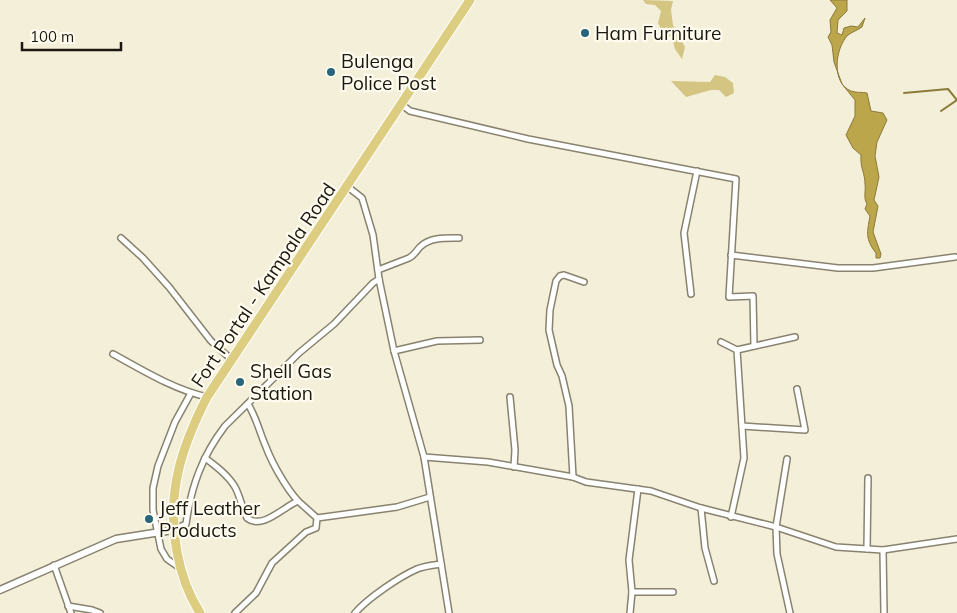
<svg xmlns="http://www.w3.org/2000/svg" width="957" height="613" viewBox="0 0 957 613" font-family="Mulish,sans-serif">
<rect width="100%" height="100%" fill="#f4efd9"/>
<!-- green -->
<g fill="#d5c583">
<path d="M643 0 673 1 671 10 673 25 685 47 682 59 675 49 672 38 663 33 658 23 661 11 655 5 646 4Z"/>
<path d="M715 75 725 77 733 83 734 93 726 97 719 90H711L686 97 671 81 710 82Z"/>
</g>
<!-- water -->
<path fill="#bba64b" stroke="#8b7b39" d="M830 0H847V11L838 20 837 33 842 35 844 28 851 26 858 27 865 18 862 27C858 30 852 32 848 35 835 48 831 83 851 91 856 93 863 92 867 93L871 111 883 113 887 120 877 142 875 156 879 177 874 200 878 206 873 232 881 254 880 258H876V253C865 239 867 233 870 216L865 209 867 204C863 197 866 192 865 184 865 173 860 168 861 155L853 148 846 135 855 116V100L842 84 834 62 832 45 828 37 831 32 830 20 837 8Z"/>
<g fill="none" stroke-linecap="round" stroke-linejoin="round">
<!-- stream -->
<g stroke="#8b7b39" stroke-width="2">
<path d="M904 93 948 89 957 100"/>
<path d="M941 111 957 100"/>
</g>
<!-- minor casing -->
<g stroke="#88836f" stroke-width="8">
<g id="minor">
<path d="M401 104 410 111 528 139 736 179 729 297 753 296 754 346"/>
<path d="M348 187 362 198 373 235 379 279 394 351 424 457 449 613"/>
<path d="M121 238 143 258 169 287 211 341 232 360"/>
<path d="M731 255 838 268H873L955 257"/>
<path d="M378 270 409 258C415 255 416 251 420 247 430 237 446 238 459 238"/>
<path d="M691 294 684 233 697 171"/>
<path d="M721 342 737 350 795 337"/>
<path d="M394 351 437 341 480 340"/>
<path d="M113 354C144 371 173 389 207 397"/>
<path d="M510 397 515 450 514 467"/>
<path d="M248 404C257 419 259 431 266 447 272 463 286 488 298 501"/>
<path d="M742 426 805 430 797 389"/>
<path d="M424 457 488 462 573 477 586 482 651 491 701 508 776 527 836 547 883 550 957 539"/>
<path d="M205 458C216 466 228 475 235 487 240 496 242 508 247 518 263 530 283 507 298 501L317 518 397 507 430 497"/>
<path d="M787 459 776 527 777 554 790 613"/>
<path d="M573 477 569 406 562 376 557 365 549 330 550 310 556 281 560 276 564 275 584 282"/>
<path d="M701 508 705 548 714 581"/>
<path d="M731 517 744 458 737 350"/>
<path d="M173 530 186 524C191 487 202 456 225 426L299 353 334 324 373 283 379 279"/>
<path d="M867 549 868 478"/>
<path d="M883 550 884 613"/>
<path d="M54 565 71 613"/>
<path d="M180 568 167 559 161 549 153 510V488L158 466 175 422 191 393"/>
<path d="M632 592H673"/>
<path d="M68 606 92 610 100 613"/>
<path d="M235 613 256 593 272 563 306 532 316 528 317 518"/>
<path d="M355 613C368 598 399 577 417 569 424 566 433 565 441 564"/>
<path d="M630 613 632 592 629 560 638 489"/>
</g>
</g>
<!-- tertiary casing -->
<g stroke="#88836f" stroke-width="9">
<path id="tertiary" d="M0 590 116 539 173 530"/>
</g>
<!-- primary casing -->
<g stroke="#fff" stroke-width="11">
<path id="primary" d="M200 613C188 594 181 574 177 552 166 494 181 448 207 397L470 0"/>
</g>
<!-- minor -->
<use href="#minor" stroke="#fff" stroke-width="5"/>
<!-- tertiary -->
<use href="#tertiary" stroke="#fff" stroke-width="6"/>
<!-- primary -->
<use href="#primary" stroke="#ddcd80" stroke-width="9"/>
</g>
<!-- markers -->
<g fill="#26657b" stroke="#fffcef" stroke-width="2">
<circle cx="585" cy="33" r="5"/>
<circle cx="331" cy="72" r="5"/>
<circle cx="240" cy="382" r="5"/>
<circle cx="149" cy="519" r="5"/>
</g>
<g text-anchor="middle" stroke-width="4.5" stroke-linejoin="round" paint-order="stroke">
<!-- poi labels -->
<g font-size="19" fill="#1a1810" stroke="#fffcef" text-anchor="start">
<text x="595" y="40">Ham Furniture</text>
<text x="341" y="68">Bulenga<tspan x="341" dy="22">Police Post</tspan></text>
<text x="250" y="378">Shell Gas<tspan x="250" dy="22">Station</tspan></text>
<text x="159" y="515">Jeff Leather<tspan x="159" dy="22">Products</tspan></text>
</g>
<!-- street labels -->
<g font-size="19" fill="#1a1810" stroke="#fffcef">
<text transform="translate(263 285) rotate(-56)" y="7">Fort Portal - Kampala Road</text>
</g>
</g>
<!-- scale -->
<path d="M22 42v8h99v-8" fill="none" stroke="#1a1810" stroke-width="2.5"/>
<text x="30" y="42" font-size="15" fill="#1a1810" stroke="#fffcef" stroke-width="4" paint-order="stroke">100 m</text>
</svg>
